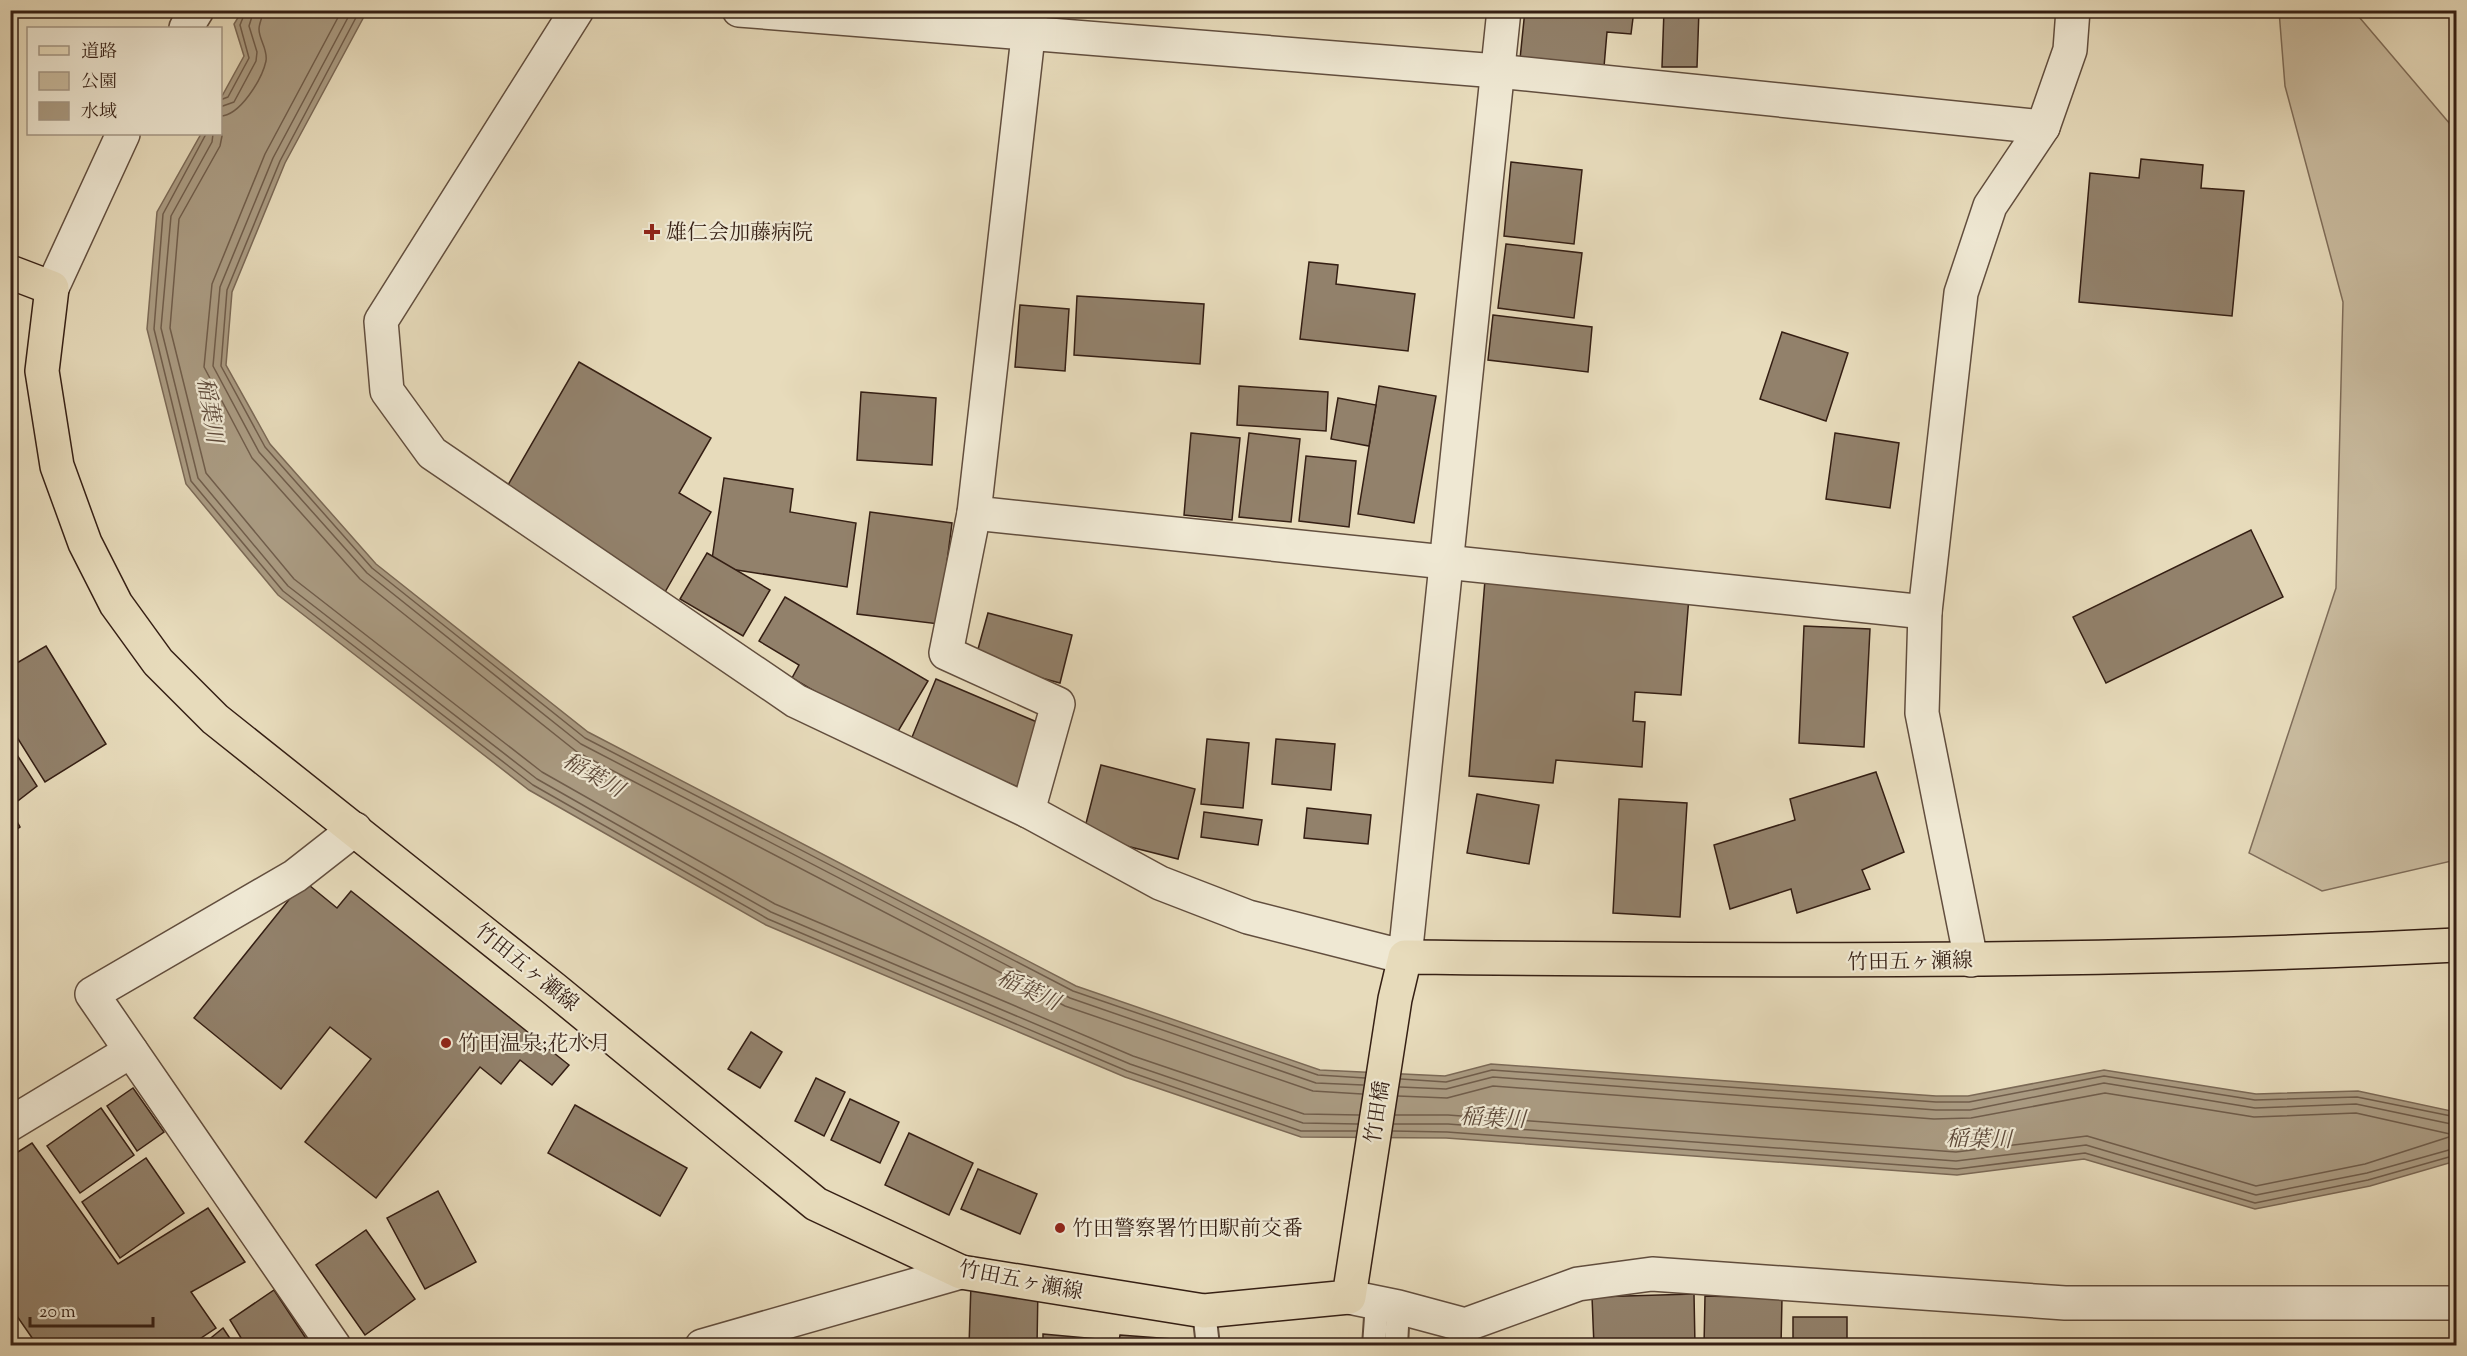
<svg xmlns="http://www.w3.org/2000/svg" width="2467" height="1356" viewBox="0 0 2467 1356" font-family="'Sorts Mill Goudy','Noto Serif JP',serif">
<rect width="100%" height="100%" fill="#e7dbbb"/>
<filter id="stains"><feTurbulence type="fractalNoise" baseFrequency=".00333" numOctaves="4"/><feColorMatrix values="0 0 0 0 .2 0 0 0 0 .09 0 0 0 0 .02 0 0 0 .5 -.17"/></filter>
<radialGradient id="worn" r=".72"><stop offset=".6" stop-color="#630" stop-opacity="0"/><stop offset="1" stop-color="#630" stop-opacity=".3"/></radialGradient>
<!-- green -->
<path fill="#c9bb9f" stroke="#7f6d5a" stroke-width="1.5" d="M2279 11H2354L2456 131V860L2322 891 2249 853 2336 588 2343 302 2285 86Z"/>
<!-- water -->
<path fill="#aa9b82" stroke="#7b6956" stroke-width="1.5" d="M242 11H367L285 163 232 292 226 365 270 444 376 564 588 732 1076 986 1320 1070 1445 1076 1491 1064 1936 1096H1968L2104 1070 2256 1094 2358 1091 2456 1112V1161L2370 1186 2255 1209 2084 1159 1957 1175 1446 1138 1301 1137 1125 1077 766 925 529 790 278 595 186 484 147 329 157 212 201 134H220L221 98 244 56 234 24Z"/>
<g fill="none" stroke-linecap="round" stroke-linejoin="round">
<!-- shore -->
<g stroke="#705d4b" stroke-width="1.5">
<path d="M342 10 265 154 212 284 204 367 252 458 360 579 577 752 1065 1006 1313 1091 1362 1094"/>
<path d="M352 10 273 158 220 287 213 366 259 452 367 573 581 744 1070 998 1316 1083 1363 1085"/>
<path d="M360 10 280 161 227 290 221 366 265 447 372 568 585 738 1073 991 1318 1075 1365 1078"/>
<path d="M220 100 228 97 249 58 240 25 246 10"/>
<path d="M220 107 234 102 256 61 257 52 249 26 254 10"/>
<path d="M220 116C240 116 262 79 266 61 268 49 259 40 259 29 259 23 263 17 263 10"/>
<path d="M220 126 222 136 220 146 179 219 170 328 206 473 294 579 542 772 775 904 1133 1056 1304 1114 1359 1115"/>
<path d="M206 134 163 214 154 329 191 481 283 591 533 785 768 919 1127 1071 1301 1131H1356"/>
<path d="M213 134 212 142 171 216 161 328 198 478 288 586 537 779 771 912 1130 1064 1303 1123 1358 1124"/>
<path d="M1401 1079 1446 1082 1492 1070 1936 1102H1969L2104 1076 2255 1100 2357 1097 2456 1117"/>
<path d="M1400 1087 1446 1089 1493 1077 1936 1110H1970L2104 1083 2255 1108 2356 1104 2456 1125"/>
<path d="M1395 1115H1448L1956 1152 2087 1136 2256 1186 2365 1164 2452 1136 2450 1134 2356 1113 2254 1117 2105 1093 1971 1118 1934 1119 1493 1086 1447 1098 1398 1096"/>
<path d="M1394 1124H1448L1956 1161 2086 1145 2256 1195 2367 1173 2456 1148"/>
<path d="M1393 1131 1447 1132 1957 1169 2085 1153 2255 1203 2368 1180 2456 1155"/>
</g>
</g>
<!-- building -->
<g fill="#92816b" stroke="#351f14" stroke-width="1.5">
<path d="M1525 10H1634L1631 34 1607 32 1604 67 1520 59Z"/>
<path d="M1664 10H1699L1697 67H1662Z"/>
<path d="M2141 159 2203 165 2201 188 2244 191 2232 316 2079 302 2090 173 2139 178Z"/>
<path d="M1511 162 1582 170 1574 244 1504 236Z"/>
<path d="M1506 244 1582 253 1574 318 1498 308Z"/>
<path d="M1309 262 1338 265 1336 284 1415 294 1408 351 1300 339Z"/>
<path d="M1077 296 1204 304 1200 364 1074 355Z"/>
<path d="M1020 305 1069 309 1065 371 1015 367Z"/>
<path d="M1493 315 1592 327 1588 372 1488 360Z"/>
<path d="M1782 332 1848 353 1826 421 1760 399Z"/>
<path d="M579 362 711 438 679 493 711 512 665 592 501 497Z"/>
<path d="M1239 386 1328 392 1326 431 1237 425Z"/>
<path d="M1379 386 1436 396 1414 523 1358 514Z"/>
<path d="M861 392 936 398 932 465 857 460Z"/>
<path d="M1338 398 1376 405 1369 446 1331 439Z"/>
<path d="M1191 433 1240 438 1232 520 1184 515Z"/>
<path d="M1249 433 1300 439 1291 522 1239 517Z"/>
<path d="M1835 433 1899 443 1890 508 1826 499Z"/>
<path d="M1306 456 1356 461 1349 527 1299 521Z"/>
<path d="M724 478 793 489 790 512 856 523 847 587 711 566Z"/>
<path d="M870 512 952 523 939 624 857 614Z"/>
<path d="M2251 530 2283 597 2106 683 2073 617Z"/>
<path d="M707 553 770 590 743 636 680 599Z"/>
<path d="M1485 580 1689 597 1681 695 1635 692 1633 721 1645 722 1642 767 1556 760 1553 783 1469 776Z"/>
<path d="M785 597 928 681 894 738 792 678 799 665 759 641Z"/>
<path d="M988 613 1072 635 1060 683 975 660Z"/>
<path d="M1804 626 1870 629 1864 747 1799 743Z"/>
<path d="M46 646 106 744 45 782 10 726V667Z"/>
<path d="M936 679 1044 725 1018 787 910 742Z"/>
<path d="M1207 739 1249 743 1243 808 1201 804Z"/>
<path d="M1276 739 1335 744 1331 790 1272 784Z"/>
<path d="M10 744 37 786 10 807Z"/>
<path d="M1101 765 1195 789 1178 859 1083 835Z"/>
<path d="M1876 772 1904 852 1862 870 1870 889 1797 913 1791 889 1730 909 1714 845 1795 820 1790 799Z"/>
<path d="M1477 794 1539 805 1529 864 1467 853Z"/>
<path d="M1619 799 1687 803 1680 917 1613 913Z"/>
<path d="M1307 808 1371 815 1368 844 1304 838Z"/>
<path d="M10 809 20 827 10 834Z"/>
<path d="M1204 812 1262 820 1258 845 1201 837Z"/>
<path d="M304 881 337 908 351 891 569 1065 552 1085 520 1060 501 1084 480 1067 376 1198 305 1142 371 1059 330 1027 281 1089 194 1018Z"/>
<path d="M751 1032 782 1052 760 1088 728 1069Z"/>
<path d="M816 1078 845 1092 824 1136 795 1121Z"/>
<path d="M133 1088 164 1132 137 1151 107 1106Z"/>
<path d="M850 1099 899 1122 880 1163 831 1140Z"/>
<path d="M575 1105 687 1168 660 1216 548 1153Z"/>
<path d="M101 1108 134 1155 80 1193 47 1146Z"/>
<path d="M909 1133 973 1163 949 1215 885 1185Z"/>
<path d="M32 1143 118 1264 208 1208 245 1262 191 1292 216 1328 189 1346 37 1345 10 1306V1157Z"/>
<path d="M146 1158 184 1213 120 1258 82 1202Z"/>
<path d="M978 1169 1037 1194 1020 1234 961 1209Z"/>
<path d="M438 1191 476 1262 425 1289 387 1218Z"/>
<path d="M366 1230 415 1299 365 1335 316 1265Z"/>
<path d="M971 1284 1038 1286 1037 1346H969Z"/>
<path d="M274 1290 311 1346H246L230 1320Z"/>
<path d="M1694 1294 1695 1346H1594L1592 1297Z"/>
<path d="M1705 1296 1782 1298 1781 1346H1704Z"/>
<rect x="1793" y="1317" width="54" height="29"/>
<path d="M223 1328 235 1346H201Z"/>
<path d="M1043 1334 1108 1340V1346H1043Z"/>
<path d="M1120 1335 1172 1339 1171 1346H1118Z"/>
</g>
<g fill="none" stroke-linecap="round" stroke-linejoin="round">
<!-- service casing -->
<g stroke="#624e3e" stroke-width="26">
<g id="service">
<path d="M1204 1311 1208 1346"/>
<path d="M1374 1346 1377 1303"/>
<path d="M1396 1346 1398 1307"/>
</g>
</g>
<!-- minor casing -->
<g stroke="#624e3e" stroke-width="36">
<g id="minor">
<path d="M577 10 381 321 387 391 432 453 796 701 1028 811 1160 883 1248 917 1405 957 1504 10"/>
<path d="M739 10 1497 71 2043 127"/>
<path d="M974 513 1925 612"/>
<path d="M1028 811 1058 704 946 653 974 513 1031 10"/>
<path d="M1971 960 1922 713 1925 612 1961 293 1990 206 2043 127 2070 50 2073 10"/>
<path d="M10 1124 131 1051"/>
<path d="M1349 1297 1398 1307 1465 1325 1578 1284 1652 1274 2065 1303H2456"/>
<path d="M334 1346 92 994 295 876 355 829"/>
<path d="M702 1346 961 1272"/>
</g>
</g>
<!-- tertiary casing -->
<g stroke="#624e3e" stroke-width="36">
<g id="tertiary">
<path d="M186 28 197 10"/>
<path d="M52 288 123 134"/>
</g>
</g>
<!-- primary casing -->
<g stroke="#351f14" stroke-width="36">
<path id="primary" d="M10 272 52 288 42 371 57 466 85 543 116 604 158 662 215 719 554 989 816 1204 961 1272 1204 1311 1349 1297 1395 999 1405 957C1756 961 2106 963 2456 945"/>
</g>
<!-- service -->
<use href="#service" stroke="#efe8d3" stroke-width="22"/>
<!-- minor -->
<use href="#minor" stroke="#efe8d3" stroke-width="33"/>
<!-- tertiary -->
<use href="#tertiary" stroke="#efe8d3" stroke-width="33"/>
<!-- primary -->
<use href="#primary" stroke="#e7dbbb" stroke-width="33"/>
</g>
<!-- markers -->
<g fill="#8f2418" stroke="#efe8d3" stroke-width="2">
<path d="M649 223h6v6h6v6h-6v6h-6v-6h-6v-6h6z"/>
<circle cx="446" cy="1043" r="6"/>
<circle cx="1060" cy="1228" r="6"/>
</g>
<g text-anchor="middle" stroke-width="4.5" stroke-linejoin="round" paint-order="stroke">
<!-- poi labels -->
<g font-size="21" fill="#351f14" stroke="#efe8d3" text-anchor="start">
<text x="666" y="239">雄仁会加藤病院</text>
<text x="458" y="1050">竹田温泉;花水月</text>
<text x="1072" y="1235">竹田警察署竹田駅前交番</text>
</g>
<!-- street labels -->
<g font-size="21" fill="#351f14" stroke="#efe8d3">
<text transform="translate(1910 961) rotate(-1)" y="7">竹田五ヶ瀬線</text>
<text transform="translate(527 967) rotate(39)" y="7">竹田五ヶ瀬線</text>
<text transform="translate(1377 1112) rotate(-81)" y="7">竹田橋</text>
<text transform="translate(1021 1280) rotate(11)" y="7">竹田五ヶ瀬線</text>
</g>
<!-- water labels -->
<g font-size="22" font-style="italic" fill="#5e4a3a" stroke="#efe8d3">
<text transform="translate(211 410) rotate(81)" y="8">稲葉川</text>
<text transform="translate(594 774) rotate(30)" y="8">稲葉川</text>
<text transform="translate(1029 989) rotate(25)" y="8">稲葉川</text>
<text transform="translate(1493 1117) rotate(3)" y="8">稲葉川</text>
<text transform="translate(1979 1138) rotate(1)" y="8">稲葉川</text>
</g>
</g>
<!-- margin -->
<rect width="2467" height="1356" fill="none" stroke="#e7dbbb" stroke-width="36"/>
<rect x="12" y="12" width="2443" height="1332" fill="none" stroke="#351f14" stroke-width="3"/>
<rect x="18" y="18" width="2431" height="1320" fill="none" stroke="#351f14" stroke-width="1.5"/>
<!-- legend -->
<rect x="27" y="27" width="195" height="108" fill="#efe8d3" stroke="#a59887" stroke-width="1.5"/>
<rect x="39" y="46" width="30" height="9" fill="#e7dbbb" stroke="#a59887" stroke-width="1.5"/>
<text x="81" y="57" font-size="18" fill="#351f14">道路</text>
<rect x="39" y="72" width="30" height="18" fill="#c9bb9f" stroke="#a59887" stroke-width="1.5"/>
<text x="81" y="87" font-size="18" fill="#351f14">公園</text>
<rect x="39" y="102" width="30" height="18" fill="#aa9b82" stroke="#a59887" stroke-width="1.5"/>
<text x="81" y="117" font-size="18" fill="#351f14">水域</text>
<!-- scale -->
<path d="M30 1317v9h123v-9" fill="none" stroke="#351f14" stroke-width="3"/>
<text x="39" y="1317" font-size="18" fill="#351f14" stroke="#efe8d3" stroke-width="4.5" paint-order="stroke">20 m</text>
<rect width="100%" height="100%" filter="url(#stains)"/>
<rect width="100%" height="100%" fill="url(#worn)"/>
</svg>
